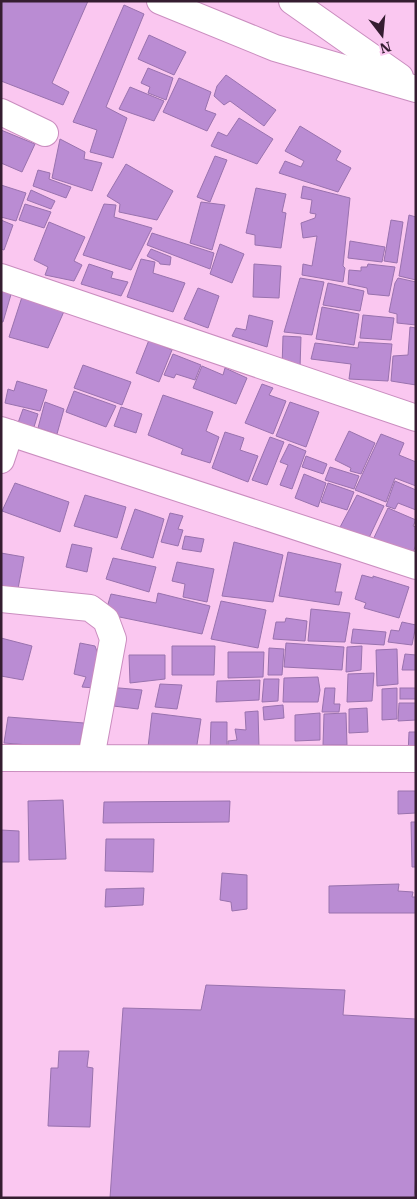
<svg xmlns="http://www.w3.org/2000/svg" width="417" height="1199" viewBox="0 0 417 1199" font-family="'IBM Plex Serif',serif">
<rect width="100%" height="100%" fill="#fac7f0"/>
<!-- building -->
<g fill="#ba8cd3" stroke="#9972ae">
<path d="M1 1H88L52 83 69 92 63 105 1 81Z"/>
<path d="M124 5 144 14 106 107 127 118 113 158 90 152 97 130 73 122Z"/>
<path d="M149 35 186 52 174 75 138 59Z"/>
<path d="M148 68 173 78 166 100 148 93 150 87 141 83Z"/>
<path d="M226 75 276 110 264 126 230 101 224 105 214 96 217 86Z"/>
<path d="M179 78 211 92 205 110 216 114 207 131 163 112Z"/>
<path d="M130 87 164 101 154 121 119 109Z"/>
<path d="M239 118 273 139 257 164 211 146 218 132 227 136Z"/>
<path d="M300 126 341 151 336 160 351 168 338 192 279 173 285 161 301 167 304 161 285 151Z"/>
<path d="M1 130 35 144 22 172 1 163Z"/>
<path d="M60 139 85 152 84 159 102 163 92 191 52 178Z"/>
<path d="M215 156 227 160 210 202 197 197Z"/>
<path d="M126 164 173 191 157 220 119 212 120 204 107 196Z"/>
<path d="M38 170 50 173 49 179 71 187 66 198 33 186Z"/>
<path d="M1 185 26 193 16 221 1 217Z"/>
<path d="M303 186 350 198 343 266 345 268 343 282 302 275 303 264 312 266 317 236 303 238 301 223 315 218 316 214 310 213 312 200 301 198Z"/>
<path d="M256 188 286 194 282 212 286 213 281 248 255 245V235L246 233Z"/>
<path d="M31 190 55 201 51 209 27 200Z"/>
<path d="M201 202 225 205 212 250 190 243Z"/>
<path d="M25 204 51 212 44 228 19 220Z"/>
<path d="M104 204 116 205 114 217 152 228 131 270 83 255Z"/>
<path d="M409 215 416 217V280L399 276Z"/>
<path d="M1 220 13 225 4 250 1 249Z"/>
<path d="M391 220 403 222 397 263 384 261Z"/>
<path d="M49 222 85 237 74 261 82 265 74 281 45 275 48 267 34 260Z"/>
<path d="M152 233 214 253 210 269 147 245Z"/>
<path d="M350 241 385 247 382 262 348 258Z"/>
<path d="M220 244 244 254 232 283 210 274Z"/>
<path d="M151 249 171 257 170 265 160 264 159 262 147 256Z"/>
<path d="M141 259 155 262 153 273 185 283 173 312 127 297Z"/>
<path d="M89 264 113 272 111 278 128 282 121 296 81 284Z"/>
<path d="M254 264 281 266 279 298 253 297Z"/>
<path d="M368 264 395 267 389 296 368 294 367 288 348 284 349 270 361 271V267H367Z"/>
<path d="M300 278 324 282 312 335 284 332Z"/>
<path d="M398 278 416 282V325L397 323V314L389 312 395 283Z"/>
<path d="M328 283 364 291 360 311 323 305Z"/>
<path d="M1 288 12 291 3 322H1Z"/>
<path d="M198 288 219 296 208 328 184 319Z"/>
<path d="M22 297 65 309 48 348 9 337Z"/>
<path d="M322 307 359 314 354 345 316 339Z"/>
<path d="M249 315 273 321 267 347 232 336 236 328 246 330Z"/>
<path d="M363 315 394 318 391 340 360 338Z"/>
<path d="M410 327 416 328V385L391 381 393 356 408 355Z"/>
<path d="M283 336 301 337 300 368 282 367Z"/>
<path d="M149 340 172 350 159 382 136 373Z"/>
<path d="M359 342 392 344 388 381 349 379 351 364 311 359 315 343 358 348Z"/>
<path d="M173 354 201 365 195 380 176 374 174 378 164 375Z"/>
<path d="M83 365 131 382 122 405 74 388Z"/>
<path d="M202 366 223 375 225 368 247 378 236 404 193 388Z"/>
<path d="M17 381 47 390 40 411 5 403 8 389 14 391Z"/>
<path d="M262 384 273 388 269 395 286 401 273 434 245 423Z"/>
<path d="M74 391 116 406 106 427 66 412Z"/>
<path d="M163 395 213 412 206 431 219 437 210 463 181 454 183 449 148 435Z"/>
<path d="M45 402 64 409 57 434 38 428Z"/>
<path d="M290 402 319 412 306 447 276 436Z"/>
<path d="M121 407 142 414 136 433 114 426Z"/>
<path d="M23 409 38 414 34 427 18 423Z"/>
<path d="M349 431 375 443 361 474 350 471 351 468 335 460Z"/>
<path d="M225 432 244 438 240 450 258 456 248 482 212 468Z"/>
<path d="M381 434 404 443 399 455 416 462V486L395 478 386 502 355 490Z"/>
<path d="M270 437 284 442 267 485 252 480Z"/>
<path d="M289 444 306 451 292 489 280 485 288 465 280 462Z"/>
<path d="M306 456 327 464 323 474 302 467Z"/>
<path d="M330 467 359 476 354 489 325 480Z"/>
<path d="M304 474 326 483 318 507 295 498Z"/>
<path d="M395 481 416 490V510L398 503 395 509 386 506Z"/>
<path d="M15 483 69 502 60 532 2 511Z"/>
<path d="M328 483 354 492 347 510 321 502Z"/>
<path d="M85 495 126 507 117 538 74 526Z"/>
<path d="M357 495 384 506 367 542 338 531Z"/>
<path d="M388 508 416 520 413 526 416 527V545L411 557 371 544Z"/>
<path d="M135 509 164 519 153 558 121 549Z"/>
<path d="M170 513 183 516 178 529 183 530 178 546 161 542Z"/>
<path d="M185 536 204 539 201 552 182 549Z"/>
<path d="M234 542 283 555 273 602 222 596Z"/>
<path d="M72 544 92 548 87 572 66 567Z"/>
<path d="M288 552 341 564 335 592H342L339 605 279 596Z"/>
<path d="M1 553 24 557 17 594 1 591Z"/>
<path d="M113 558 156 567 149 592 106 579Z"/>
<path d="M177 562 214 569 207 602 183 597 185 584 172 581Z"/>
<path d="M362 575 373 578V576L409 587 399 618 364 608 366 603 355 599Z"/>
<path d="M158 593 210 606 202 634 105 614 111 594 156 603Z"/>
<path d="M221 601 266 610 258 648 211 639Z"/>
<path d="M311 609 350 613 345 642 308 641Z"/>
<path d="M286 618 307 621 305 641 273 639 276 622H285Z"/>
<path d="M402 622 416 625 412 645 388 642 391 630 399 631Z"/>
<path d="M353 629 386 632 384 645 351 643Z"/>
<path d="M1 638 32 646 23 680 1 676Z"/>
<path d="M80 643 95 646 101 662 95 688 82 687 86 677 74 674Z"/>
<path d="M286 643 344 647 342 670 284 667Z"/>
<path d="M172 646H215L214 675H172Z"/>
<path d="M362 646 361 670 346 672 347 647Z"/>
<path d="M269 648 284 649 282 675H268Z"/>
<path d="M397 649 398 684 377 686 376 650Z"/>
<path d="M228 652H264L263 677 228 678Z"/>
<path d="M405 654 416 655V670H402Z"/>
<path d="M129 655H165V679L130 683Z"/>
<path d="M374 673 372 701 347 702 348 674Z"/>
<path d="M318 677 320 690 318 702H283L284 678Z"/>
<path d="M264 679H279L278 701 262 702Z"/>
<path d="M260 680 259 700 216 702 217 681Z"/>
<path d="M160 684 182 685 177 709 155 707Z"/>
<path d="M108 687 142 690 138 709 105 705Z"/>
<path d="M325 688H335L334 704H340L339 712H322Z"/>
<path d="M397 688V719L382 720V689Z"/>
<rect x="400" y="688" width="16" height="11"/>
<path d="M399 703H416V720L398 721Z"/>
<path d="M283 705 284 718 264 720 263 707Z"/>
<path d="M367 708 368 732 349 733V709Z"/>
<path d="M258 711 259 747 228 749V741L237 740 235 729 246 730 245 712Z"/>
<path d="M152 713 201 719 196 751 148 747Z"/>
<path d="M320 713V740L295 741V715Z"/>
<path d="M346 713 347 745H323L324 714Z"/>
<path d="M8 717 84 723 79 749 4 743Z"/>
<path d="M211 722H227V750L210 751Z"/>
<path d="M409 732H416V755H408Z"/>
<path d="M398 791H416V813L398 814Z"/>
<path d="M63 800 66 859 29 860 28 801Z"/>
<path d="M230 801 229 822 103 823 104 802Z"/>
<path d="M411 822H416V867H412Z"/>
<path d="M1 830 19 831V862H1Z"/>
<path d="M106 839H154L153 872 105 871Z"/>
<path d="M222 873 247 875V909L232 911 231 902 220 900Z"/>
<path d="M399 884 398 891 413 892 412 897H416V913H329V886Z"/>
<path d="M144 888 143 905 105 907 106 889Z"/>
<path d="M206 985 345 990 343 1015 416 1019V1175L414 1198H110L123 1008 201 1010Z"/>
<path d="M59 1051H89L87 1067 93 1068 90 1127 48 1126 51 1068H58Z"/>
</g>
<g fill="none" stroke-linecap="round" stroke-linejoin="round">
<!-- minor casing -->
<g stroke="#ca8dbf" stroke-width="28">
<g id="minor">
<path d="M160 1 275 48 416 89"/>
<path d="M292 1 400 77"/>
<path d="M1 112 45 133"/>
<path d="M1 277 416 418"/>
<path d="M1 430 416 566"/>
<path d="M1 460 10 433"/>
<path d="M1 599 90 608 106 620 113 639 91 758"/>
<path d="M1 758 416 759"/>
</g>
</g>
<!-- minor -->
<use href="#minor" stroke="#fff" stroke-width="26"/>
</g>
<!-- border -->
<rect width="417" height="1199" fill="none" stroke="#351d31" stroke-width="5"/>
<!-- north arrow -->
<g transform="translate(382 35) rotate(164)" stroke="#fac7f0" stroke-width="4" paint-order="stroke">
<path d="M0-4L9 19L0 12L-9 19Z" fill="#351d31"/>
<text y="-8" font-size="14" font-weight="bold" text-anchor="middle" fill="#351d31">N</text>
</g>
</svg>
